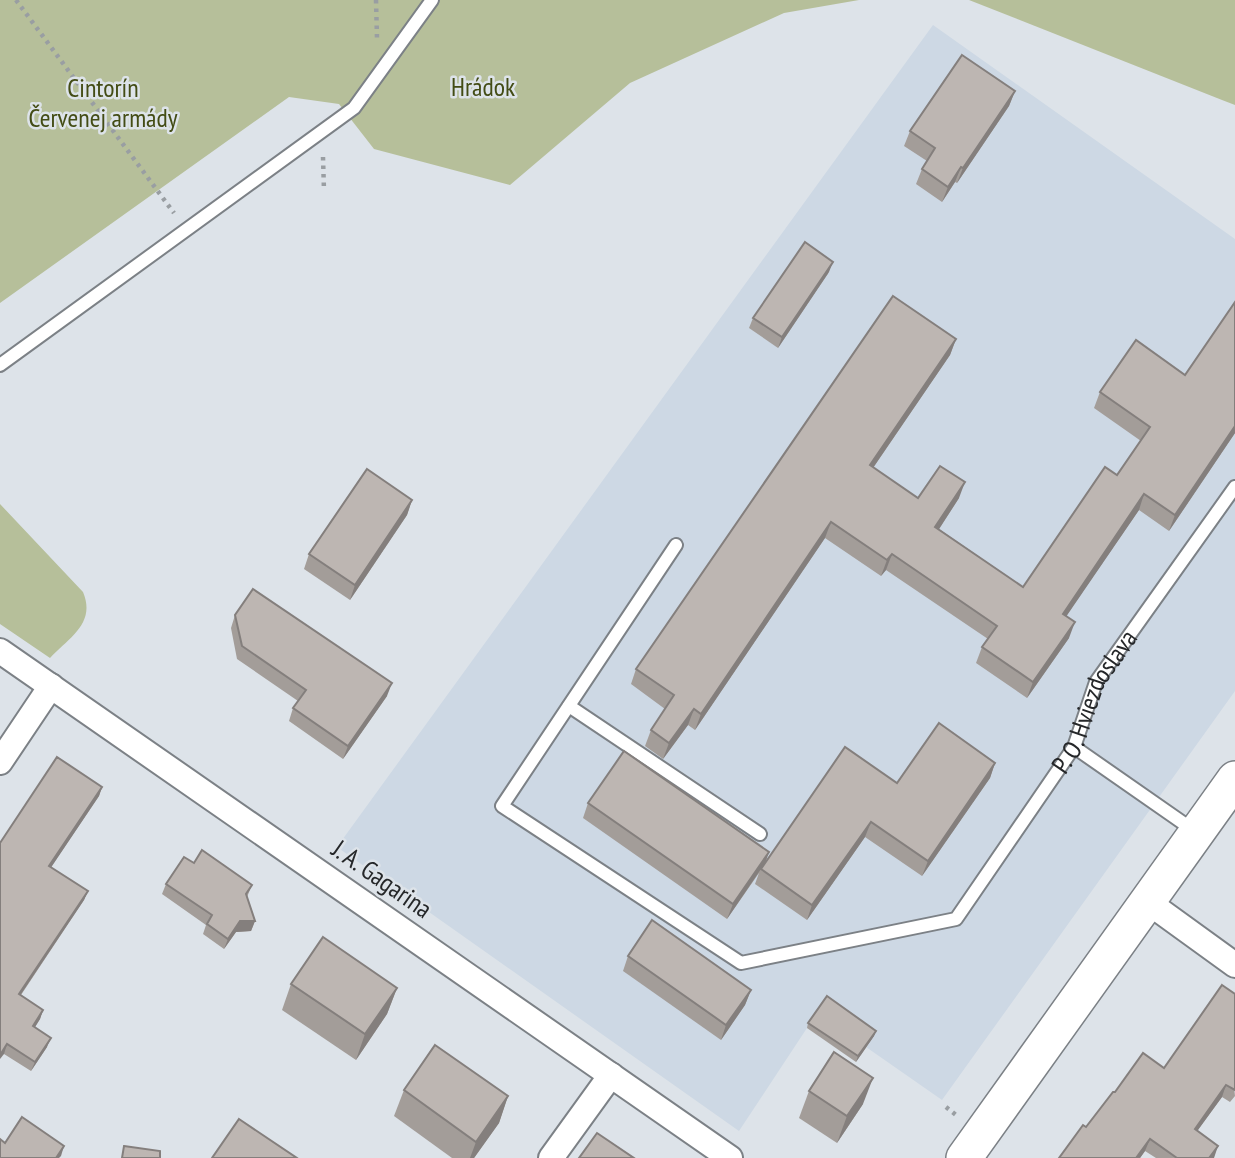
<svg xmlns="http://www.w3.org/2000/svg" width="1235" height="1158" viewBox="0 0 1235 1158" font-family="'PT Sans Narrow',sans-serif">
<rect width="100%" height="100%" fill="#dde3e9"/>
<!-- built -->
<path fill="#cdd8e4" d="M933 25 1235 239V691L942 1100 866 1047 874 1035 807 1028 739 1131 337 847Z"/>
<!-- green -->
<g fill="#b6bf9a">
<path d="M0 0H859L784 13 630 83 510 185 374 149 339 104 289 97 0 303Z"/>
<path d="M969 0H1235V105L1222 100Z"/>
<path d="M0 504 83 592C96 623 70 637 50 658L0 624Z"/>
</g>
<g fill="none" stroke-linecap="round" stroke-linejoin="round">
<!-- lane casing -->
<g stroke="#7c8186" stroke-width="16">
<g id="lane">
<path d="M0 365 354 108 432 0"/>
<path id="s1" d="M676 545 502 806 741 963 956 919 1074 747 1096 682 1235 487"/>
<path d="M569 706 760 834"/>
<path d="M1074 747 1196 832"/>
</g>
</g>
<!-- street casing -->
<g stroke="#7c8186" stroke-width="28">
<g id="street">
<path d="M0 651 730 1158"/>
<path d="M0 762 51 686"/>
<path d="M1148 902 1235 965"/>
<path d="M551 1158 611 1075"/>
</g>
</g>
<!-- secondary casing -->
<g stroke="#7c8186" stroke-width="38">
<path id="secondary" d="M964 1158 1235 779"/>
</g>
<!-- path -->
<g stroke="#999ea2" stroke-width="4.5" stroke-dasharray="3.5 5" stroke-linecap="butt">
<path d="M16 0 174 213"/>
<path d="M376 0 377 38"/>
<path d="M323 157 324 191"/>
<path d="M946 1107 956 1115"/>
</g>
<!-- lane -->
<use href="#lane" stroke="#fff" stroke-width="12"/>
<!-- street -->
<use href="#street" stroke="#fff" stroke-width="24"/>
<!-- secondary -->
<use href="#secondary" stroke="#fff" stroke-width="35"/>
</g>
<!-- wall -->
<g fill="#a39d99">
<path d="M1015 91 1009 106 957 183 955 182 942 202 916 184 922 169 927 161 904 146 910 131Z"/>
<path d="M829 272 778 348 749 328 753 318Z"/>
<path d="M956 339 950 355 873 468 918 498H959L939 529 1023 587 1117 475 1141 441 1094 408 1100 392 1235 433 1169 531 1139 510 1066 616 1069 638 1027 698 976 663 982 647 988 639 886 570 881 576 825 538 695 730 688 725 663 759 645 746 651 730 665 709 631 684 636 669Z"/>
<path d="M412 500 407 515 350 600 304 569 309 554Z"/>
<path d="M235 615 387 696 343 759 289 721 293 708 298 701 237 659 231 628Z"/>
<path d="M995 763 990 778 922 876 865 837 807 920 755 884 759 873 727 919 583 818 588 803 765 863 897 783Z"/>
<path d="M102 787 99 796 51 867 88 891 84 900 21 995 43 1010 40 1019 35 1027 47 1047 31 1071 4 1054 0 843Z"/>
<path d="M194 863 252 885 247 897 255 921 251 931 236 932 224 949 203 934 206 925 162 894 166 884Z"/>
<path d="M628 956 751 990 745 1005 721 1040 623 971Z"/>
<path d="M291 984 397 988 387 1014 356 1060 282 1010Z"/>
<path d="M1222 985 1235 1096 1230 1102 1222 1097 1197 1131 1213 1158H1156L1145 1151 1140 1158H1059L1115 1092 1164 1068Z"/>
<path d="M808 1023 876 1031 874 1036 856 1062 807 1028Z"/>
<path d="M404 1090 508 1096 499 1123 474 1158H452L394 1116Z"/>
<path d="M809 1091 863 1104 837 1143 799 1118Z"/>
</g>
<!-- shaded-wall -->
<g fill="#847f7d">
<path d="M1015 91 1009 106 957 183 963 168Z"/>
<path d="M961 167 955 182 942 202 948 187Z"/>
<path d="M833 262 829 272 778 348 782 337Z"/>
<path d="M956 339 950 355 864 481 870 465Z"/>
<path d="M1235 426V433L1169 531 1175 515Z"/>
<path d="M965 482 959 498 930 543 935 527Z"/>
<path d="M1144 494 1139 510 1057 630 1063 614Z"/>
<path d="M412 500 407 515 350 600 355 585Z"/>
<path d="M831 522 825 538 695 730 701 714Z"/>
<path d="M892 554 886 570 881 576 887 560Z"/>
<path d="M1075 622 1069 638 1027 698 1033 682Z"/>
<path d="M392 683 387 696 343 759 348 746Z"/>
<path d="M694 709 688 725 663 759 669 743Z"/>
<path d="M995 763 990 778 922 876 928 861Z"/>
<path d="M102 787 99 796 46 875 49 866Z"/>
<path d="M871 822 865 837 807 920 812 905Z"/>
<path d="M769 852 764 867 761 869 727 919 733 904Z"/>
<path d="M88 891 84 900 15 1003 19 994Z"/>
<path d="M240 921H255L251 931 236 932 224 949 228 939Z"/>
<path d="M397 988 387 1014 356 1060 365 1034Z"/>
<path d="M751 990 745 1005 721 1040 726 1025Z"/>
<path d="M43 1010 40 1019 30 1035 33 1026Z"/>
<path d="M876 1031 874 1036 856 1062 858 1056Z"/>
<path d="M51 1038 47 1047 31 1071 35 1062Z"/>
<path d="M7 1044 4 1054 0 1059V1055Z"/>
<path d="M873 1078 863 1104 837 1143 847 1116Z"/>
<path d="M1226 1085 1222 1097 1190 1141 1195 1129Z"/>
<path d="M508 1096 499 1123 474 1158H470L476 1142Z"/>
<path d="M1150 1139 1145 1151 1140 1158H1136Z"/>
<path d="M64 1146 61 1156 59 1158H56Z"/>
<path d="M1218 1146 1214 1158H1209Z"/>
</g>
<!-- building -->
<g fill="#bdb6b2" stroke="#847f7d" stroke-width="2">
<path d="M962 55 1015 91 963 168 961 167 948 187 922 169 935 148 910 131Z"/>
<path d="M805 242 833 262 782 337 753 318Z"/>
<path d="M893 296 956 339 870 465 918 498 940 466 965 482 935 527 1023 587 1105 467 1117 475 1150 427 1100 392 1136 340 1185 375 1235 302V426L1175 515 1144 494 1063 614 1075 622 1033 682 982 647 997 626 892 554 887 560 831 522 701 714 694 709 669 743 651 730 674 695 636 669Z"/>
<path d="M367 469 412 500 355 585 309 554Z"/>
<path d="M253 589 392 683 348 746 293 708 306 690 242 646 235 615Z"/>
<path d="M939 723 995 763 928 861 871 822 812 905 761 869 845 747 897 783Z"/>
<path d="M624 751 769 852 733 904 588 803Z"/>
<path d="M57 757 102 787 49 866 88 891 19 994 43 1010 33 1026 51 1038 35 1062 7 1044 0 1055V843Z"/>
<path d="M202 850 252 885 246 894 255 921H240L228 939 207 924 212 915 166 884 184 857 194 863Z"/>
<path d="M652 920 751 990 726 1025 628 956Z"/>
<path d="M323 937 397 988 365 1034 291 984Z"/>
<path d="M1222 985 1235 994V1090L1226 1085 1195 1129 1218 1146 1209 1158H1177L1150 1139 1136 1158H1059L1083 1125 1086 1127 1113 1092H1115L1143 1053 1164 1068Z"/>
<path d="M827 996 876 1031 858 1056 808 1023Z"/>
<path d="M435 1045 508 1096 476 1142 404 1090Z"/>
<path d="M834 1052 873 1078 847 1116 809 1091Z"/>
<path d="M22 1117 64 1146 56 1158H0V1139L5 1143Z"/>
<path d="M239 1119 297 1158H212Z"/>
<path d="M597 1133 634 1158H579Z"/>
<path d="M124 1146 160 1151V1158H122Z"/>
</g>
<g text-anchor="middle" stroke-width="5" stroke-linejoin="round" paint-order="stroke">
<!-- park labels -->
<g font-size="26" fill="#434c15" stroke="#dde3e9">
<text x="483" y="96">Hrádok</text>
<text x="103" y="97">Cintorín<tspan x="103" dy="30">Červenej armády</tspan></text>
</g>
<!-- street labels -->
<g font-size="26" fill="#252729" stroke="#dde3e9">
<text dy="9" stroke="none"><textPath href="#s1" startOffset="1078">P. O. Hviezdoslava</textPath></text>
<text transform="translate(382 879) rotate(35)" y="9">J. A. Gagarina</text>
</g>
</g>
</svg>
